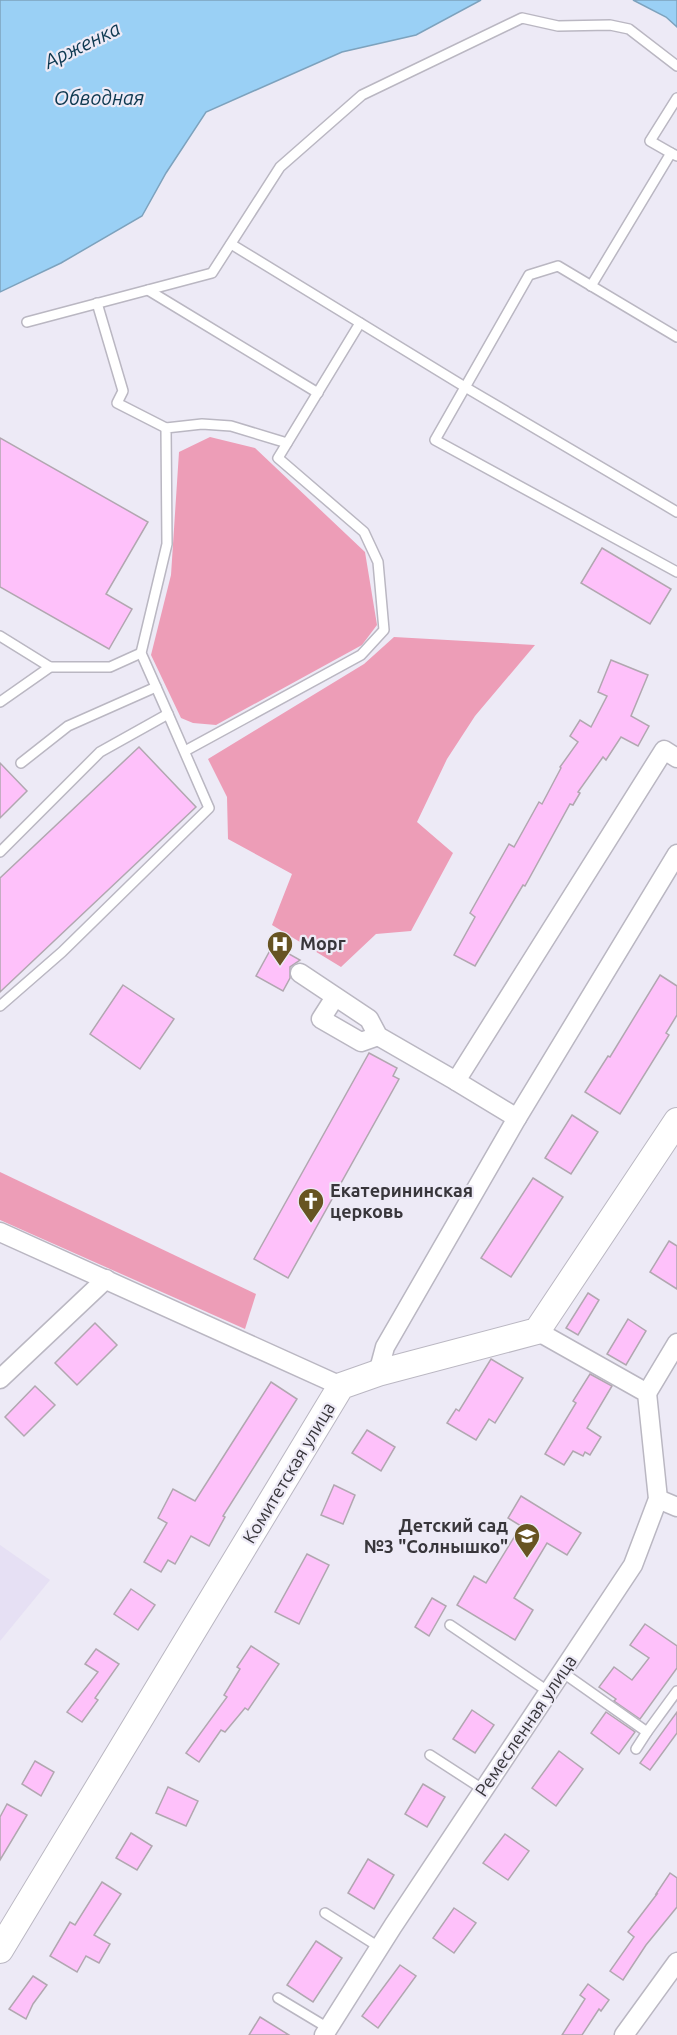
<svg xmlns="http://www.w3.org/2000/svg" width="677" height="2035" viewBox="0 0 677 2035" font-family="Ubuntu,sans-serif">
<rect width="100%" height="100%" fill="#edeaf6"/>
<!-- built -->
<path fill="#e6e0f4" d="M0 1545 50 1580 0 1641Z"/>
<!-- green -->
<g fill="#ed9db7">
<path d="M210 437 255 448 365 552 377 625 362 645 216 725 193 723 181 718 151 655 171 575 179 452Z"/>
<path d="M394 637 535 645 475 716 447 759 417 822 453 853 411 931 376 934 341 967 272 925 292 874 228 839 227 797 208 759 364 664Z"/>
<path d="M0 1172 256 1294 245 1329 0 1220Z"/>
</g>
<!-- water -->
<g fill="#9ad0f5" stroke="#7da2bd" stroke-width="1.5">
<path d="M0 0H481L416 35 342 52 206 112 166 173 142 216 61 263 0 292Z"/>
<path d="M633 0H677V27L666 17Z"/>
</g>
<!-- building -->
<g fill="#fec1fa" stroke="#b1a7b0" stroke-width="1.5">
<path d="M0 438 148 522 106 594 132 609 109 649 0 587Z"/>
<path d="M602 548 671 589 650 624 581 583Z"/>
<path d="M611 660 648 675 631 716 649 726 638 746 621 737 606 760 603 757 578 792 580 793 573 805 570 804 525 886 523 885 475 966 454 955 475 917 470 913 509 844 514 847 539 802 542 804 561 768 560 767 578 742 570 736 580 720 591 727 607 696 598 692Z"/>
<path d="M139 747 196 807 0 992V878Z"/>
<path d="M0 763 27 791 0 818Z"/>
<path d="M273 945 300 960 290 967V978L283 991 256 976Z"/>
<path d="M660 975 677 986V1015L666 1033 669 1035 620 1114 585 1092 608 1056 610 1057Z"/>
<path d="M123 985 174 1019 140 1069 90 1034Z"/>
<path d="M369 1053 397 1068 393 1076 399 1079 288 1278 254 1259Z"/>
<path d="M572 1115 598 1132 571 1174 545 1158Z"/>
<path d="M533 1178 563 1197 511 1277 481 1258Z"/>
<path d="M669 1241 677 1246V1289L650 1272Z"/>
<path d="M588 1293 599 1300 578 1335 566 1328Z"/>
<path d="M628 1319 646 1331 626 1365 607 1354Z"/>
<path d="M95 1323 117 1345 77 1385 55 1363Z"/>
<path d="M491 1359 523 1378 495 1423 489 1419 476 1440 447 1423 456 1409 459 1411Z"/>
<path d="M590 1374 612 1386 587 1428 601 1437 590 1455 585 1452 583 1456 573 1451 564 1465 545 1454 576 1403 573 1401Z"/>
<path d="M271 1382 297 1399 223 1516 225 1517 209 1546 191 1536 175 1564 168 1560 161 1572 144 1562 167 1523 158 1518 173 1489 195 1501Z"/>
<path d="M35 1386 55 1405 24 1436 5 1417Z"/>
<path d="M367 1430 395 1447 381 1471 352 1453Z"/>
<path d="M334 1485 355 1495 343 1524 321 1515Z"/>
<path d="M521 1496 581 1533 567 1555 547 1543 514 1598 533 1610 515 1640 457 1605 474 1576 486 1583 521 1526 508 1518Z"/>
<path d="M307 1554 329 1565 299 1624 275 1612Z"/>
<path d="M131 1589 155 1605 138 1630 114 1614Z"/>
<path d="M432 1598 446 1606 429 1636 415 1627Z"/>
<path d="M645 1624 677 1646V1668L640 1719 614 1701 616 1699 599 1687 614 1667 632 1680 649 1658 630 1645Z"/>
<path d="M251 1646 279 1664 248 1710 245 1708 225 1732 221 1730 199 1762 186 1753 227 1697 224 1695 240 1669 237 1667Z"/>
<path d="M96 1649 119 1664 95 1698 98 1700 82 1722 67 1712 98 1672 85 1664Z"/>
<path d="M472 1710 494 1725 475 1753 453 1739Z"/>
<path d="M606 1712 635 1732 619 1754 591 1733Z"/>
<path d="M677 1712V1733L650 1770 640 1763Z"/>
<path d="M559 1751 583 1769 556 1806 532 1788Z"/>
<path d="M35 1761 54 1772 41 1796 22 1784Z"/>
<path d="M423 1784 445 1797 427 1827 405 1814Z"/>
<path d="M168 1787 198 1801 186 1826 156 1813Z"/>
<path d="M7 1804 27 1815 0 1860V1817Z"/>
<path d="M131 1833 152 1846 137 1870 116 1858Z"/>
<path d="M505 1834 529 1851 508 1880 483 1863Z"/>
<path d="M368 1859 394 1875 374 1909 348 1893Z"/>
<path d="M670 1873 677 1878V1907L646 1945 623 1980 610 1971 634 1937 628 1932 657 1894H656Z"/>
<path d="M102 1882 121 1894 94 1935 110 1944 99 1963 86 1956 77 1972 50 1956 70 1922 75 1925Z"/>
<path d="M454 1908 476 1923 454 1953 433 1938Z"/>
<path d="M316 1941 342 1958 313 2002 287 1985Z"/>
<path d="M400 1965 416 1976 378 2028 362 2016Z"/>
<path d="M33 1976 47 1985 33 2004 26 2019 9 2009Z"/>
<path d="M588 1984 609 2000 601 2011 599 2009 582 2035H562L585 1999 580 1995Z"/>
<path d="M260 2017 289 2035H249Z"/>
</g>
<g fill="none" stroke-linecap="round" stroke-linejoin="round">
<!-- lane casing -->
<g stroke="#bab7c2" stroke-width="12">
<g id="lane">
<path d="M671 153 650 141 677 98"/>
<path d="M231 244 465 387 677 512"/>
<path d="M591 286 671 153 677 156"/>
<path d="M148 290 318 393"/>
<path d="M97 303 123 391 117 403 166 428"/>
<path d="M27 322 212 273 280 167 362 95 522 18 558 26 610 25 629 29 677 66"/>
<path d="M677 337 558 266 529 275 435 440 677 572"/>
<path d="M0 636 50 667"/>
<path d="M0 702 50 667H110L141 653"/>
<path d="M168 714 141 653 167 544 166 428 202 424 231 426 287 443"/>
<path d="M185 751 361 655 384 630 378 562 364 532 278 458 360 323"/>
<path d="M21 763 68 726 156 687"/>
<path d="M0 852 100 752 168 714 209 808 62 952 0 1006"/>
<path d="M450 1625 549 1692"/>
<path d="M562 1672 647 1732 677 1691"/>
<path d="M636 1749 647 1732"/>
<path d="M430 1755 484 1790"/>
<path d="M325 1913 379 1947"/>
<path d="M278 1998 328 2028"/>
</g>
</g>
<!-- street casing -->
<g stroke="#bab7c2" stroke-width="21">
<g id="street">
<path d="M677 758 664 750 456 1081 517 1118 677 854"/>
<path d="M300 973 369 1019 378 1036 456 1081"/>
<path d="M335 997 321 1019 361 1042 378 1036"/>
<path d="M0 1232 341 1386"/>
<path d="M378 1373 385 1347 517 1118"/>
<path d="M0 1379 106 1279"/>
<path d="M647 1393 677 1343"/>
<path d="M658 1499 677 1507"/>
<path d="M324 2035 393 1926 633 1565 658 1499 647 1393 537 1331"/>
<path d="M624 2035 677 1962"/>
</g>
</g>
<!-- secondary casing -->
<g stroke="#bab7c2" stroke-width="28">
<path id="secondary" d="M0 1950 341 1386 378 1373 537 1331 677 1121"/>
</g>
<!-- lane -->
<use href="#lane" stroke="#fff" stroke-width="9"/>
<!-- street -->
<use href="#street" stroke="#fff" stroke-width="18"/>
<!-- secondary -->
<use href="#secondary" stroke="#fff" stroke-width="26"/>
</g>
<!-- icons -->
<defs>
<g id="hospital-pin" transform="scale(1.35)"><path d="M0 17L-7.5 6A9.5 9.5 0 1 1 7.5 6Z" fill="#675422" stroke="#edeaf6"/><path d="M-5-5h3v3.5h4V-5h3V5h-3V1.5h-4V5h-3Z" fill="#fff"/></g>
<g id="church-pin" transform="scale(1.35)"><path d="M0 17L-7.5 6A9.5 9.5 0 1 1 7.5 6Z" fill="#675422" stroke="#edeaf6"/><path d="M-1.2-6h2.4v3.5h3.3v2.4h-3.3V6h-2.4V-.1h-3.3v-2.4h3.3Z" fill="#fff"/></g>
<g id="school-pin" transform="scale(1.35)"><path d="M0 17L-7.5 6A9.5 9.5 0 1 1 7.5 6Z" fill="#675422" stroke="#edeaf6"/><path d="M0-5L7-2L0 1L-7-2ZM-4 1L0 2.5L4 1V4Q0 6-4 4Z" fill="#fff"/></g>
</defs>
<g fill-rule="evenodd">
<use href="#hospital-pin" x="280" y="944"/>
<use href="#church-pin" x="311" y="1201"/>
<use href="#school-pin" x="527" y="1536"/>
</g>
<g text-anchor="middle" stroke-width="4.5" stroke-linejoin="round" paint-order="stroke">
<!-- poi labels -->
<g font-size="18" font-weight="bold" fill="#38363b" stroke="#edeaf6" text-anchor="start">
<text x="300" y="950">Морг</text>
<text x="330" y="1197">Екатерининская<tspan x="330" dy="21">церковь</tspan></text>
<text x="508" y="1532" text-anchor="end">Детский сад<tspan x="508" dy="21">№3 "Солнышко"</tspan></text>
</g>
<!-- street labels -->
<g font-size="18" fill="#38363b" stroke="#edeaf6">
<text transform="translate(289 1473) rotate(-59)" y="6">Комитетская улица</text>
<text transform="translate(526 1726) rotate(-56)" y="6">Ремесленная улица</text>
</g>
<!-- water labels -->
<g font-size="20" font-style="italic" fill="#0d3850" stroke="#edeaf6">
<text transform="translate(82 45) rotate(-26)" y="7">Арженка</text>
<text x="99" y="105">Обводная</text>
</g>
</g>
</svg>
